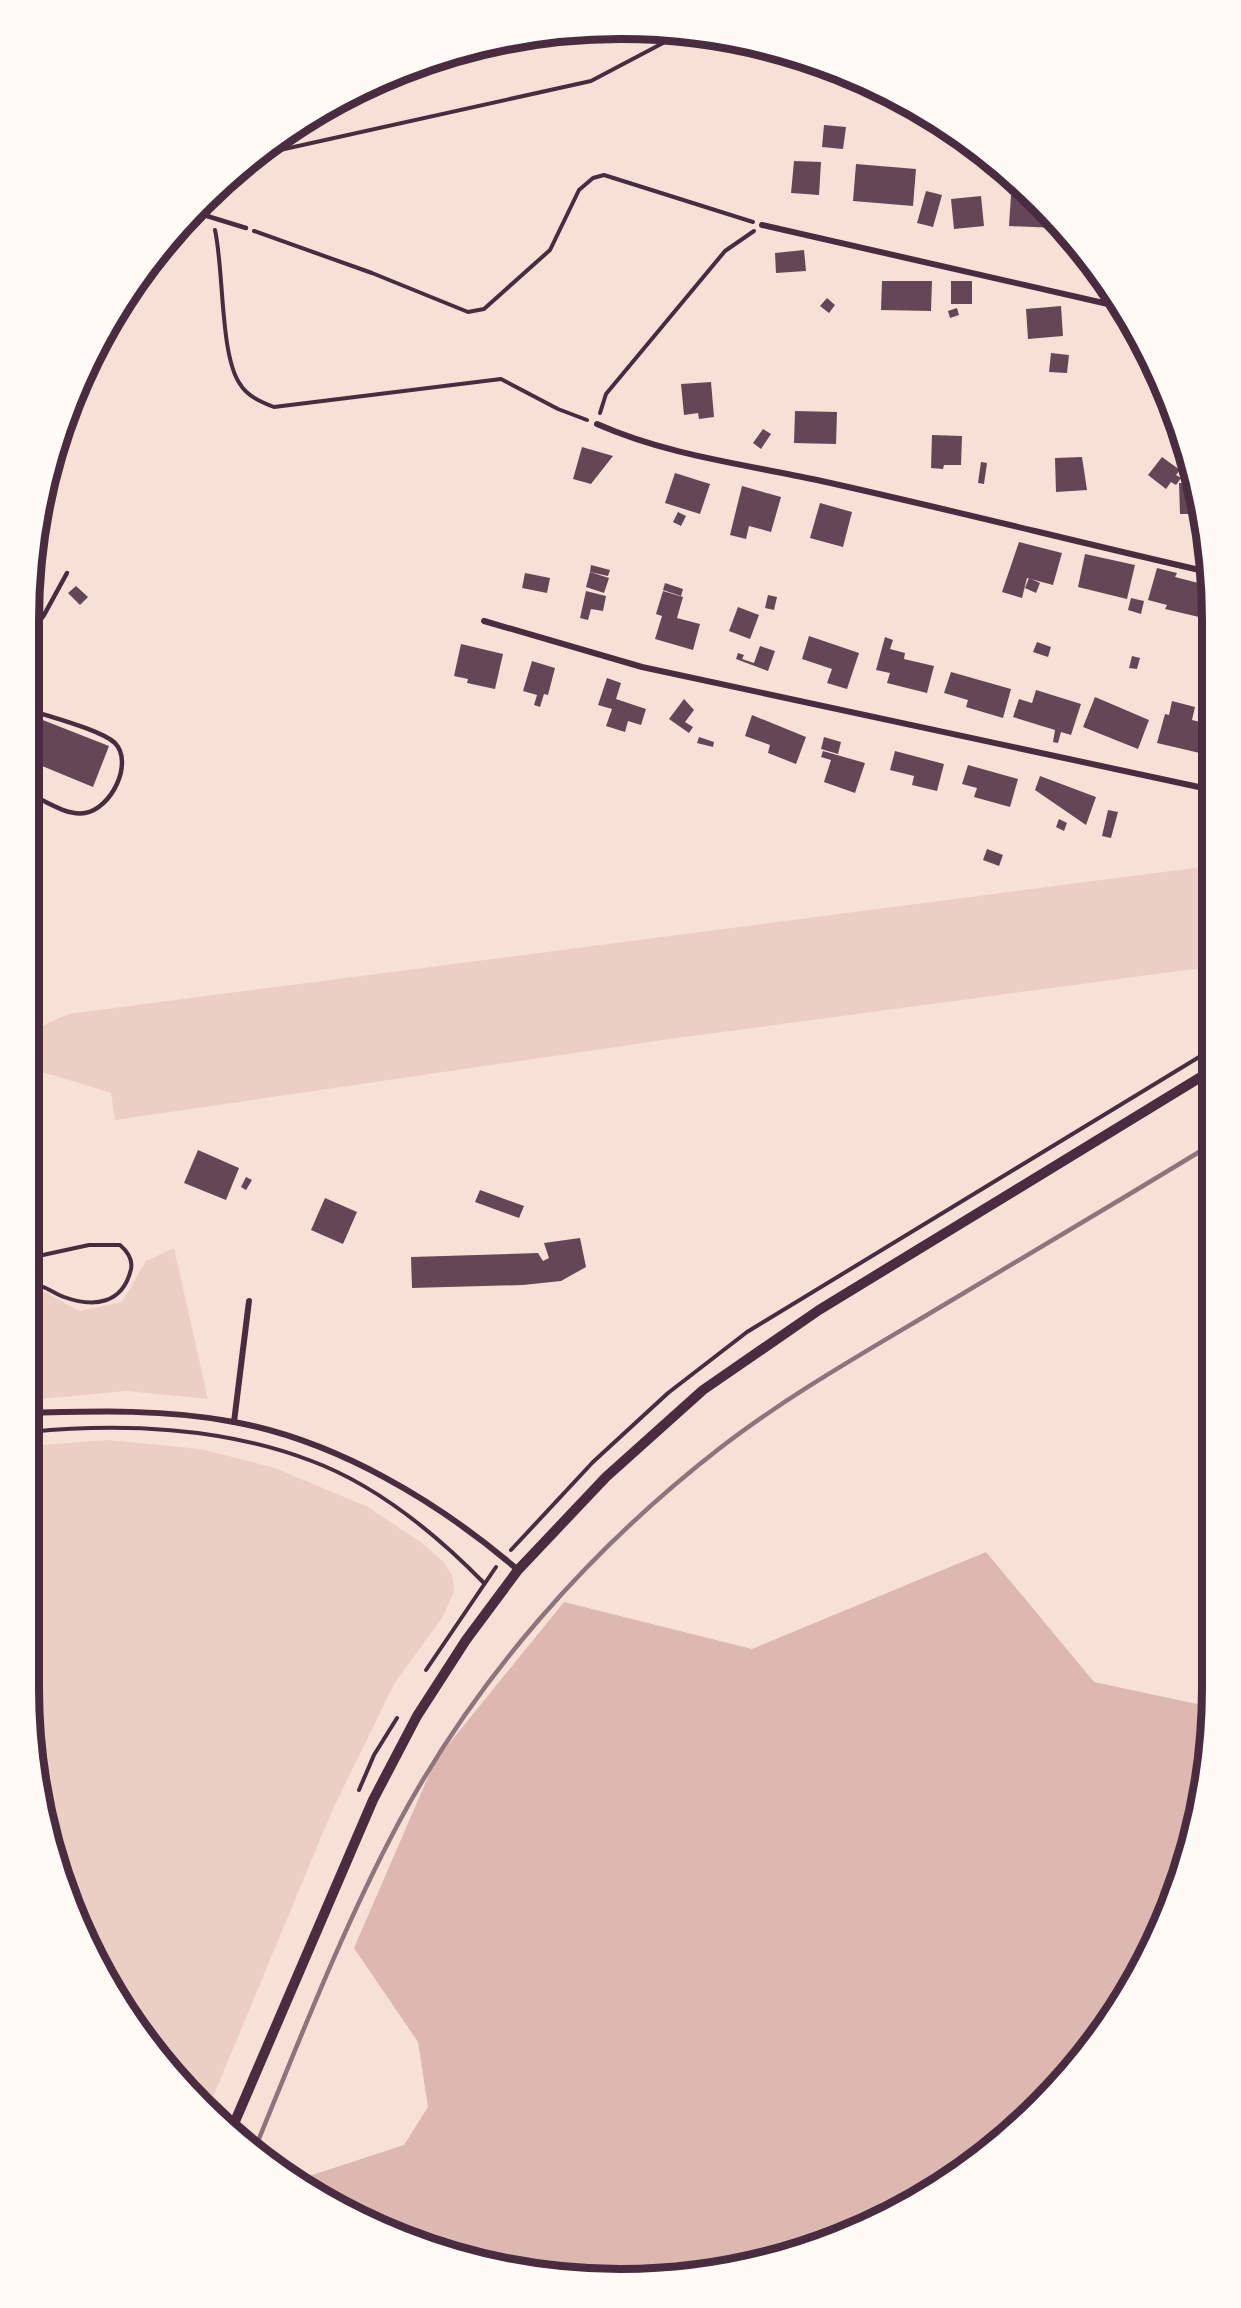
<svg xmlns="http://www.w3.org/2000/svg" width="1241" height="2308" viewBox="0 0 1241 2308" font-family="Cabin,sans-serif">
<rect width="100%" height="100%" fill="#f7e1d7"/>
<!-- green -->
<g fill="#ebcfc5">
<path d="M1209 866V967L677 1038 115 1120 111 1093 29 1068V1032L68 1014Z"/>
<path d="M174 1248 208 1399 127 1391 29 1400V1290L38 1288 79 1311 122 1302 146 1261Z"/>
<path d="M107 1440 201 1449 275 1468 368 1507 422 1543 445 1563 453 1578 454 1592 442 1618 394 1684 332 1811 208 2109 151 2048 108 1983 60 1878 40 1803 29 1688V1446Z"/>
</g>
<!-- water -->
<path fill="#dcb8b0" d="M986 1552 1094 1682 1211 1707V1726C1205 1763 1203 1807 1192 1842 1183 1870 1169 1896 1158 1923 1150 1943 1143 1966 1132 1985 1032 2154 854 2262 660 2278 597 2283 529 2274 469 2260 406 2245 350 2211 294 2181L404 2145 428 2107 418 2042 354 1948 435 1761 564 1602 752 1649Z"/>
<!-- building -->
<g fill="#644757">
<path d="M824 125 846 127 843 149 822 147Z"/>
<path d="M794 161 821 162 819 195 791 193Z"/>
<path d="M856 164 916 169 913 206 853 201Z"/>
<path d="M926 191 942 195 933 227 917 223Z"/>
<path d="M1011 195 1029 197 1057 228 1009 226Z"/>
<path d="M981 196 984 226 954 229 951 199Z"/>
<path d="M804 250 806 271 776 273 775 253Z"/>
<path d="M882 281H932L931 311 881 310Z"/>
<rect x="951" y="281" width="21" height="23"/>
<path d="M827 298 835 305 829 313 820 306Z"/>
<path d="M1061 306 1063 336 1028 339 1026 309Z"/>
<path d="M957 308 959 315 950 318 948 311Z"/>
<path d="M1051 353 1069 355 1067 373 1049 372Z"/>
<path d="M711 382 714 417 699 419 698 413 684 415 681 384Z"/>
<path d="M795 411 837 412 836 444 794 443Z"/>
<path d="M763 429 771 434 761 449 753 443Z"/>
<path d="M932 435 962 436 961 465H944L943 469 931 468Z"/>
<path d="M582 447 613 456 591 484 573 479Z"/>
<path d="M1082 457 1087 490 1056 492 1055 458Z"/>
<path d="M1162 457 1180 470 1176 475 1181 478 1176 485 1171 482 1166 489 1148 475Z"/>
<path d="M981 462 987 463 984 484 978 483Z"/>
<path d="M675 473 710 484 700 514 665 503Z"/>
<path d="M1179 483H1191L1200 514H1180Z"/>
<path d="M742 486 781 497 771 532 749 526 746 539 730 535Z"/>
<path d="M820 503 852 512 843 547 810 538Z"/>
<path d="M678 512 686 516 681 526 673 522Z"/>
<path d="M1019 542 1062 553 1053 585 1027 578 1022 598 1002 592Z"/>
<path d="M1085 554 1135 565 1127 599 1078 587Z"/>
<path d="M591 565 610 570 608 576 590 572Z"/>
<path d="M1157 568 1177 573 1175 577 1206 585 1199 617 1165 609 1167 605 1148 600Z"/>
<path d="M590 572 609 578 604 593 586 587Z"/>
<path d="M525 573 550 578 547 593 522 588Z"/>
<path d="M1029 578 1040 583 1036 593 1025 588Z"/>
<path d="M665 583 683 589 681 596 663 590Z"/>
<path d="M76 586 88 597 80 605 68 593Z"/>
<path d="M586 591 606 596 603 611 591 609 588 620 580 618Z"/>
<path d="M663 591 683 597 677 618 700 624 693 650 655 639 662 616 656 614Z"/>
<path d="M768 595 777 597 774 610 765 608Z"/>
<path d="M1131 598 1144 601 1141 614 1128 610Z"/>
<path d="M738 607 759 615 750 639 729 631Z"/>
<path d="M809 636 859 653 847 689 827 683 832 669 802 659Z"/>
<path d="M885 637 893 640 890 649 905 653 904 659 934 666 927 693 887 683 890 673 876 670Z"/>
<path d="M1037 642 1051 647 1048 657 1033 652Z"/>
<path d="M461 644 503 654 495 689 467 683 468 679 454 676Z"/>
<path d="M760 646 775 651 768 671 736 659 738 653 744 655 742 659 754 663Z"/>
<path d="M1132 656 1140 658 1137 669 1129 668Z"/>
<path d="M532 661 555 668 548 695 544 694 540 707 534 705 537 695 523 691Z"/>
<path d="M951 672 1011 689 1003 718 966 707 968 700 944 693Z"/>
<path d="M607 678 621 683 616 699 646 709 641 725 628 721 625 732 606 726 612 709 598 705Z"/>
<path d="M1036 690 1081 704 1071 735 1061 732 1058 743 1053 742 1055 730 1013 717 1019 699 1032 703Z"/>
<path d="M1095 697 1149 720 1138 749 1083 727Z"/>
<path d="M684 699 694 710 685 722 693 727 689 733 669 719Z"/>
<path d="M1172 701 1195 707 1192 720 1208 724 1204 754 1157 743 1165 714 1169 715Z"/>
<path d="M30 715 109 746 93 787 30 761Z"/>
<path d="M752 715 806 737 796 764 768 753 770 745 745 736Z"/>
<path d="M699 737 714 742 713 747 697 743Z"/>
<path d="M824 737 841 742 838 754 821 749Z"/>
<path d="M823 751 865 763 855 793 824 782 831 760 821 757Z"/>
<path d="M895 751 944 764 937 791 912 785 914 776 890 770Z"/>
<path d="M968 765 1018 779 1010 807 974 797 977 788 962 784Z"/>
<path d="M1040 776 1096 797 1086 825 1035 790Z"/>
<path d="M1108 810 1118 812 1111 838 1102 836Z"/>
<path d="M1059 819 1067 823 1064 831 1056 827Z"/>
<path d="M987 849 1003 855 999 866 983 860Z"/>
<path d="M198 1150 239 1168 226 1200 184 1183Z"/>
<path d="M246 1177 252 1180 246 1190 241 1187Z"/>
<path d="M480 1190 524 1206 519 1218 475 1202Z"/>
<path d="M325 1198 357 1212 343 1244 311 1230Z"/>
<path d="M580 1238 586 1267 561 1281 523 1285 412 1288 411 1257 538 1253 543 1261 549 1258 544 1243Z"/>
</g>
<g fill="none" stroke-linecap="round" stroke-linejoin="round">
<!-- path -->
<g stroke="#4a2c40" stroke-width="4">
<path d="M251 160 262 154 591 81 682 33"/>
<path d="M215 230C224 270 220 356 240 384 247 396 261 402 274 407L501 379 558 409 587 420"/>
<path d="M254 231 372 273 468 312 484 309 550 250 579 190 593 178 604 175 753 222"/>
<path d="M600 413 606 394 725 251 754 231"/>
<path d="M29 1285C44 1284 51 1292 64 1297 94 1308 123 1304 131 1269 133 1259 127 1251 120 1245H89L29 1258"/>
<path d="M29 1432C120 1423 222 1427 309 1460 375 1484 436 1534 484 1583"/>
<path d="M511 1550 593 1462 668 1393 747 1332 1209 1051"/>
<path d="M426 1670 496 1567"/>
<path d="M359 1790 374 1755 397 1718"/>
</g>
<!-- service -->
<g stroke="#4a2c40" stroke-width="4.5">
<path d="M194 212 246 228"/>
<path d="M30 633 44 615 67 573"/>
<path d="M30 794C45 801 67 816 85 813 111 809 134 763 115 743 101 730 50 717 30 710"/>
</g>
<!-- minor -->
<g stroke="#4a2c40" stroke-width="6">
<path d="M762 225 1121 307"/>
<path d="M597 424C667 455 743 464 817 480 948 509 1077 542 1208 572"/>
<path d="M484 621 642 667 1208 789"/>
<path d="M29 1413C97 1411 166 1409 234 1422 337 1441 439 1502 518 1570"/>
<path d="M234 1422 249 1301"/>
</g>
<!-- tertiary -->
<path stroke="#4a2c40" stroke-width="10" d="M230 2133 373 1800 417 1716 466 1640 518 1570 606 1477 703 1390 819 1310 1209 1072"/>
<!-- rail -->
<path stroke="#8f747c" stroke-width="4.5" d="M254 2151C299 2041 343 1927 399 1822 477 1677 590 1549 720 1448 786 1397 860 1355 932 1312 1024 1257 1117 1202 1209 1146"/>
</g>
<!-- crop -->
<path d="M0 0H1241V2308H0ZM620 39H621A581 581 0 0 1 1202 620V1688A581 581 0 0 1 621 2269H620A581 581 0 0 1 39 1688V620A581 581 0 0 1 620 39Z" fill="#fffaf5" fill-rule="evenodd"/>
<path fill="none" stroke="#4a2c40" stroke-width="8" d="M620 39H621A581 581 0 0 1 1202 620V1688A581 581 0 0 1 621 2269H620A581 581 0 0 1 39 1688V620A581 581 0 0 1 620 39Z"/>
</svg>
